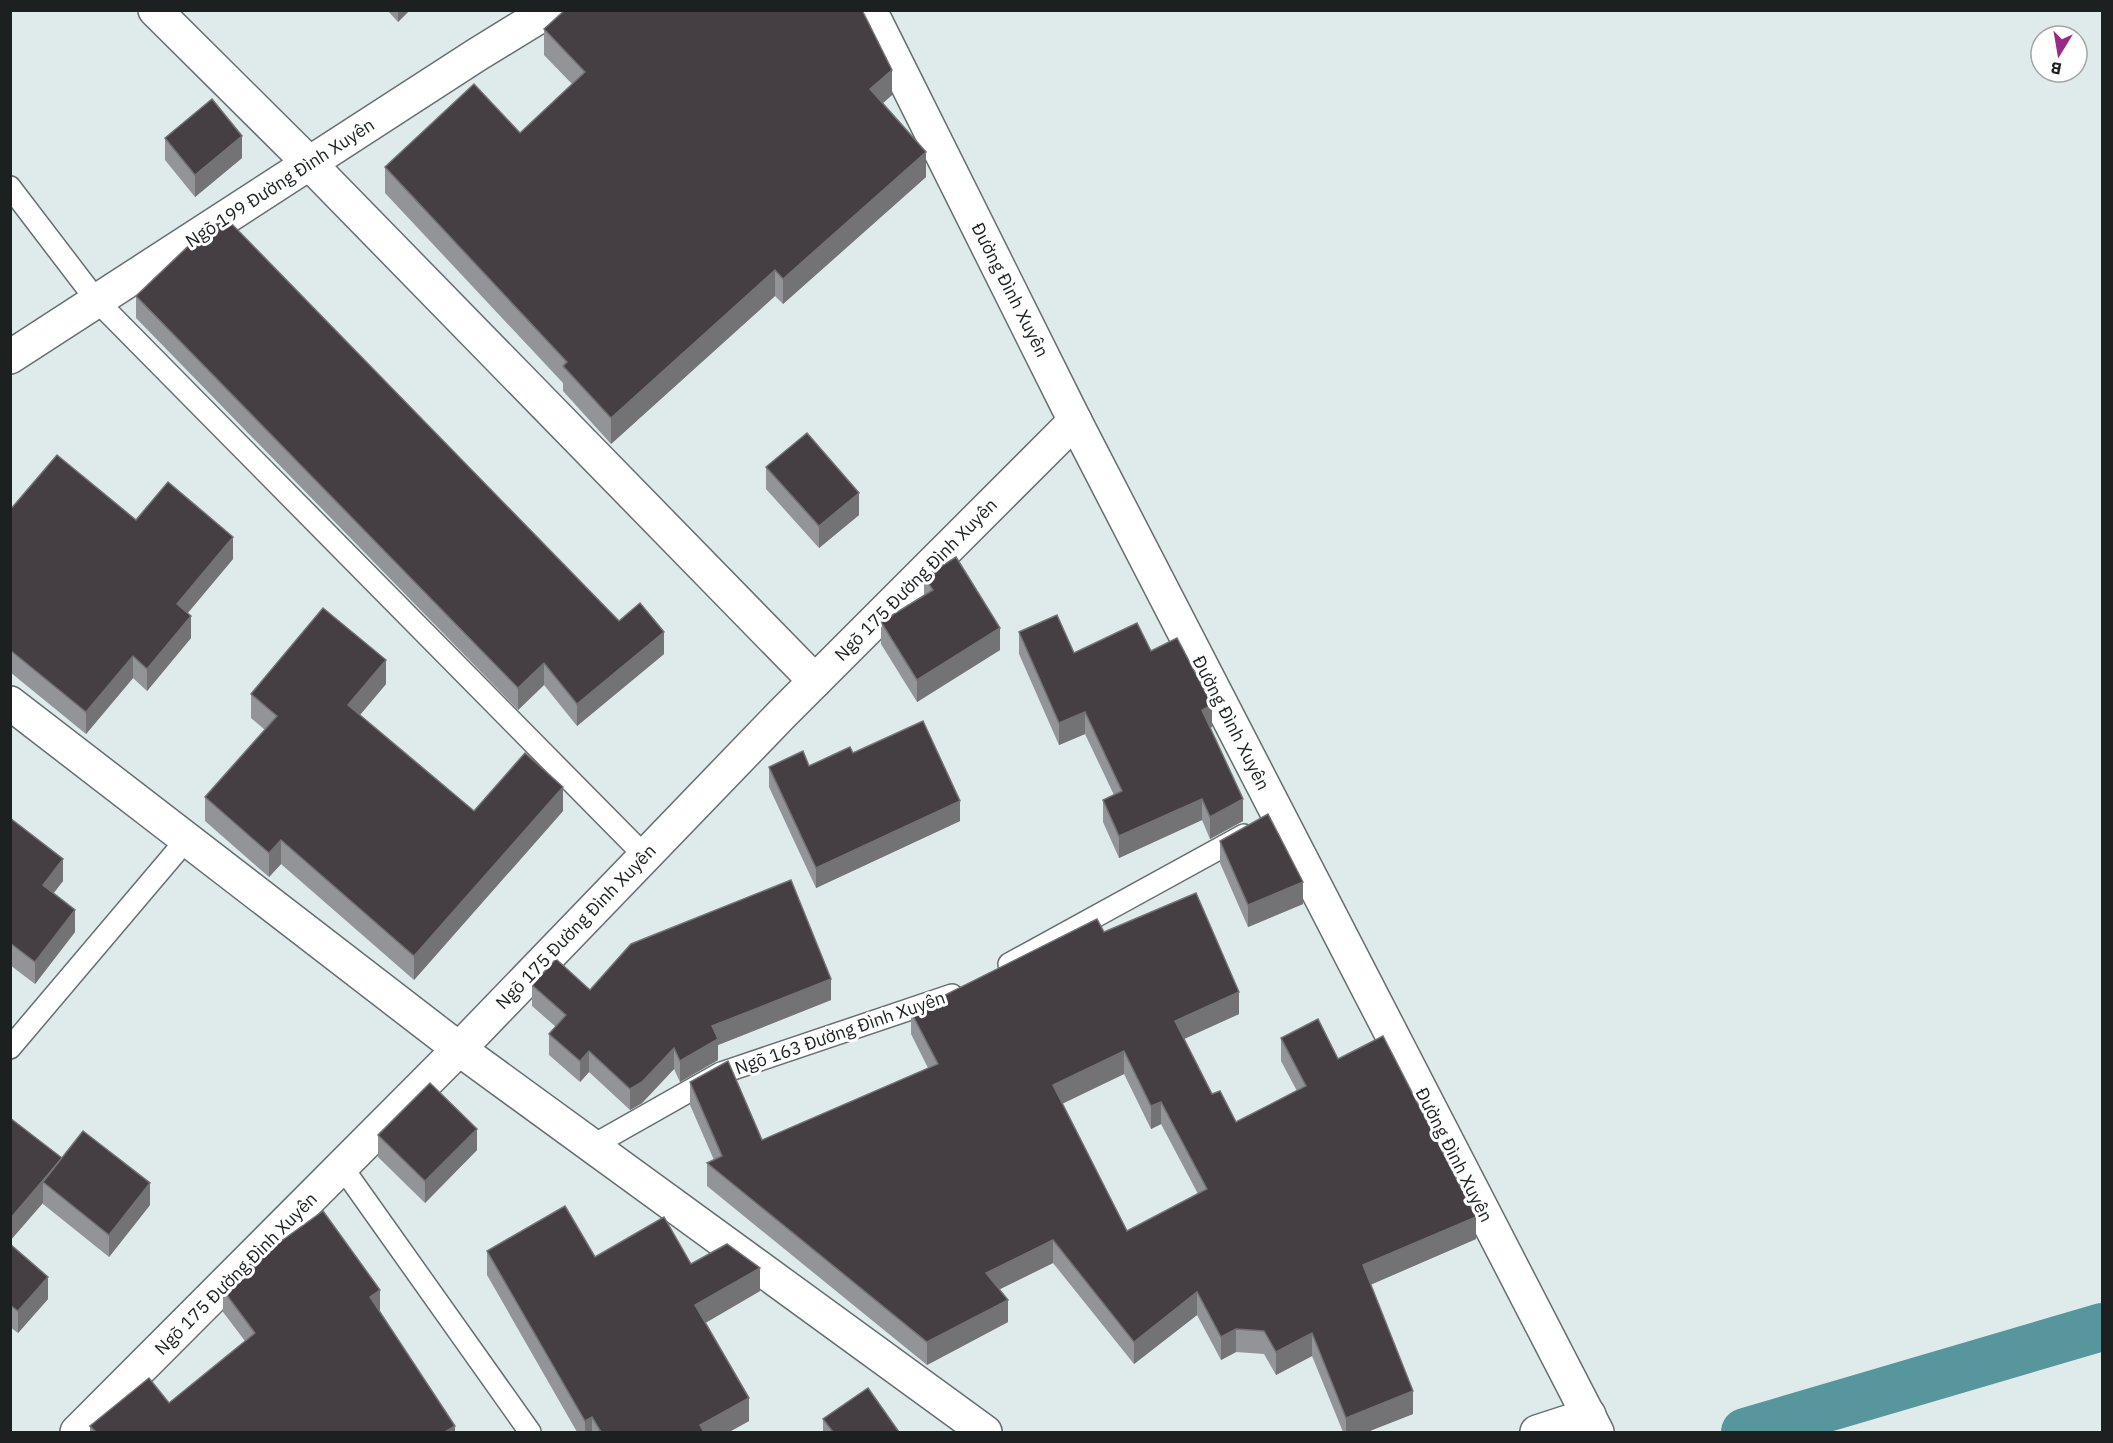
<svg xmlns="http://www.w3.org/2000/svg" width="2113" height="1443" viewBox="0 0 2113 1443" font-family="'IBM Plex Sans',sans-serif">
<rect width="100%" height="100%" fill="#dfeaeb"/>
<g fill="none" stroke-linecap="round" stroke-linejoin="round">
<!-- canal -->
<path stroke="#58969d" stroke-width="48" d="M1745 1432 2102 1327"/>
<!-- lane casing -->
<g stroke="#656e70" stroke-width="24">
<g id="lane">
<path d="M10 187 97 301 645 856"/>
<path d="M1009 964 1244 835"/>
<path d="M10 1048 187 839"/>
<path d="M592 1146 721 1073 952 995"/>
<path d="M342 1167 530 1432"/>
</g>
</g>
<!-- street casing -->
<g stroke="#656e70" stroke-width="36">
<g id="street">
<path d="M155 10 309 163 815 681"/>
<path d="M10 357 478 54 550 10"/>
<path d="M10 703 459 1049 985 1432"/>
<path d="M77 1432 459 1049 781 715 1075 421"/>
<path d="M1537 1432 1589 1415"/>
</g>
</g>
<!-- secondary casing -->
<g stroke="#656e70" stroke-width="36">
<path id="secondary" d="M870 10 1075 421 1597 1432"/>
</g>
<!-- lane -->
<use href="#lane" stroke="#fff" stroke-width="21"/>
<!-- street -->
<use href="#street" stroke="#fff" stroke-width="33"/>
<!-- secondary -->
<use href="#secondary" stroke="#fff" stroke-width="33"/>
</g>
<!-- wall -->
<g fill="#929497" fill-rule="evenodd">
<path d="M387 10H410L398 22Z"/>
<path d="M544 29 892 95 882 103 926 177 783 304 775 296 611 444 563 391V383L385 193V167L520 133 572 84 544 55Z"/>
<path d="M165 138 242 158 195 197 165 160Z"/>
<path d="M136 296 619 621 664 654 577 726 544 685 518 710 136 318Z"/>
<path d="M766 467 859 515 819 548 766 489Z"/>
<path d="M10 510 233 559 187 613 191 638 147 691 133 678 86 734 10 672Z"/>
<path d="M924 577 1000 650 917 702 881 644V622L924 595Z"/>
<path d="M1019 632 1074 653 1151 651 1212 727 1210 728 1243 821 1210 839 1202 820 1119 858 1103 822V800L1114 795 1085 734 1059 745 1019 654Z"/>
<path d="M386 684 360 715 474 811H563L414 980 281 864 269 877 205 821V797L265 730 251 718V694Z"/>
<path d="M853 753 960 821 816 888 769 787V767L809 766Z"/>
<path d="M10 818 63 881 53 893 75 932 35 984 10 965Z"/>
<path d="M1220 841 1303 904 1248 927 1220 863Z"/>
<path d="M1104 932 1239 1014 1184 1039 1212 1094 1236 1122 1297 1091 1281 1061V1038L1338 1059 1476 1239 1370 1285 1413 1414 1367 1432H1343L1312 1356 1276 1375 1264 1354 1236 1352 1221 1360 1197 1315 1134 1364 1053 1263 1000 1289 1008 1322 927 1365 707 1186V1163L714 1160 690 1105V1082L762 1140 928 1068 911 1034V1012ZM1124 1074 1151 1129 1161 1124 1198 1194 1127 1231 1062 1104Z"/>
<path d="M532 985 590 990 831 1000 718 1045V1060L680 1082 674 1069 642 1103 630 1110 589 1072 580 1082 549 1055V1034L556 1027 532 1006Z"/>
<path d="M10 1118 62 1158 150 1205 109 1257 43 1204Z"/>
<path d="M378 1135 477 1150 425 1203 378 1157Z"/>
<path d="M10 1244 48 1299 18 1333 10 1327Z"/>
<path d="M487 1251 595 1257 691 1264 760 1291 705 1323 749 1421 729 1432H577L487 1275Z"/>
<path d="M223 1290 380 1312 455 1432H90V1426L169 1403 245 1341 223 1312Z"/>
<path d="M823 1419 899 1432H823Z"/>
</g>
<!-- shaded-wall -->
<g fill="#737275">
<path d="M398 10H410L398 22Z"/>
<path d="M892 70V95L870 115V89Z"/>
<path d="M242 136V158L195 197V175Z"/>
<path d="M926 152V177L783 304V279Z"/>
<path d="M775 270V296L611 444V418Z"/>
<path d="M859 493V515L819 548V526Z"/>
<path d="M233 537V559L177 626V604Z"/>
<path d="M191 616V638L147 691V669Z"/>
<path d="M1000 628V650L917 702V680Z"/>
<path d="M664 632V654L577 726V704Z"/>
<path d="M133 656V678L86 734V712Z"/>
<path d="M386 660V684L348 729V705Z"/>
<path d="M544 663V685L518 710V688Z"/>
<path d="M1212 705V727L1202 732V710Z"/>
<path d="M1085 712V734L1059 745V723Z"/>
<path d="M563 787V811L414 980V956Z"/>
<path d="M1202 799V820L1119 858V836Z"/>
<path d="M1243 799V821L1210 839V817Z"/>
<path d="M960 801V821L816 888V868Z"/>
<path d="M281 840V864L269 877V853Z"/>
<path d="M63 859V881L43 907V885Z"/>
<path d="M1303 882V904L1248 927V905Z"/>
<path d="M75 910V932L35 984V962Z"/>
<path d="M831 979V1000L718 1045V1060L680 1082V1061L712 1026Z"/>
<path d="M1239 992V1014L1175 1043V1021Z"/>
<path d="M674 1048V1069L642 1103 630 1110V1089Z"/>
<path d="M589 1051V1072L580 1082V1061Z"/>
<path d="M1124 1051V1074L1053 1108V1085Z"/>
<path d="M1161 1102V1124L1151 1129V1106Z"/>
<path d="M477 1129V1150L425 1203V1181Z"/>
<path d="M62 1158 43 1182V1203L10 1241V1219Z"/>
<path d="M150 1183V1205L109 1257V1235Z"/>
<path d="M1476 1217V1239L1363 1288V1265Z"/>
<path d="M1053 1240V1263L986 1296V1273Z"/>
<path d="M760 1268V1291L695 1329V1305Z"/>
<path d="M48 1277V1299L18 1333V1311Z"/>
<path d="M380 1290V1312L370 1297Z"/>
<path d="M1197 1292V1315L1134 1364V1342Z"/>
<path d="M1008 1300V1322L927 1365V1342Z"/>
<path d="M1236 1329V1352L1221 1360V1337Z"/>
<path d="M1312 1333V1356L1276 1375V1352Z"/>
<path d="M1413 1391V1414L1367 1432H1346V1418Z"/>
<path d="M749 1398V1421L729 1432H700V1425Z"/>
<path d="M592 1417V1432H585V1421Z"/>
<path d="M455 1426V1432H445Z"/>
</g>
<!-- building -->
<g fill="#453e43" stroke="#737275" stroke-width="1.5" fill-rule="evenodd">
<path d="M565 10H862L892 70 870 89 926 152 783 279 775 270 611 418 563 366 567 362 385 167 474 84 520 133 585 72 544 29Z"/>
<path d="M212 99 242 136 195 175 165 138Z"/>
<path d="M226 218 619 621 640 603 664 632 577 704 544 663 518 688 136 296 202 233Z"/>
<path d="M807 433 859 493 819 526 766 467Z"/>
<path d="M57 455 136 520 168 482 233 537 177 604 191 616 147 669 133 656 86 712 10 650V510Z"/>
<path d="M956 557 1000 628 917 680 881 622 933 590 924 577Z"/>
<path d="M323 608 386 660 348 705 474 811 525 753 563 787 414 956 281 840 269 853 205 797 277 716 251 694Z"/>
<path d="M1057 615 1074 653 1137 623 1151 651 1177 638 1212 705 1202 710 1243 799 1210 817 1202 799 1119 836 1103 800 1122 791 1085 712 1059 723 1019 632Z"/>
<path d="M923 721 960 801 816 868 769 767 803 751 809 766 850 747 853 753Z"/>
<path d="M1268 814 1303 882 1248 905 1220 841Z"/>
<path d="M10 818 63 859 43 885 75 910 35 962 10 943Z"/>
<path d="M791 880 831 979 712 1026 718 1039 680 1061 674 1048 642 1082 630 1089 589 1051 580 1061 549 1034 566 1015 532 985 556 959 590 990 631 944Z"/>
<path d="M1196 893 1239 992 1175 1021 1212 1094 1220 1091 1236 1122 1306 1086 1281 1038 1318 1019 1338 1059 1383 1036 1476 1217 1363 1265 1413 1391 1346 1418 1312 1333 1276 1352 1264 1331 1236 1329 1221 1337 1197 1292 1134 1342 1053 1240 986 1273 1008 1300 927 1342 707 1163 722 1156 690 1082 728 1061 762 1140 938 1064 911 1012 1097 919 1104 932ZM1124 1051 1151 1106 1161 1102 1207 1189 1127 1231 1053 1085Z"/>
<path d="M430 1083 477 1129 425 1181 378 1135Z"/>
<path d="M10 1118 62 1158 10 1219Z"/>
<path d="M83 1131 150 1183 109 1235 43 1182Z"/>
<path d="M565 1206 595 1257 664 1217 691 1264 727 1244 760 1268 695 1305 749 1398 700 1425 704 1432H601L592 1417 585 1421 487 1251Z"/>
<path d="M323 1211 380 1290 370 1297 455 1426 445 1432H96L90 1426 149 1378 169 1403 255 1333 223 1290 248 1265Z"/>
<path d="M10 1244 48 1277 18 1311 10 1305Z"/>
<path d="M868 1388 899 1432H833L823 1419Z"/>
</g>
<g text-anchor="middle" stroke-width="6" stroke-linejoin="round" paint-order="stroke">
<!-- street labels -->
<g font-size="18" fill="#1c2021" stroke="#fff">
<text transform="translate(280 183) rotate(-33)" y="6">Ngõ 199 Đường Đình Xuyên</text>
<text transform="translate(1010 290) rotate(63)" y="6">Đường Đình Xuyên</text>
<text transform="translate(916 580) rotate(-45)" y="6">Ngõ 175 Đường Đình Xuyên</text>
<text transform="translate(1231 723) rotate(63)" y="6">Đường Đình Xuyên</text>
<text transform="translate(576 927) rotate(-46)" y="6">Ngõ 175 Đường Đình Xuyên</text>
<text transform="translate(840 1033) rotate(-19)" y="6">Ngõ 163 Đường Đình Xuyên</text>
<text transform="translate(1454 1155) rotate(63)" y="6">Đường Đình Xuyên</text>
<text transform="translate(236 1274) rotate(-45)" y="6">Ngõ 175 Đường Đình Xuyên</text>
</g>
</g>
<!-- border -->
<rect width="2113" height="1443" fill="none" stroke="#1c2021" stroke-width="24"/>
<!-- north arrow -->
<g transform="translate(2059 54) rotate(191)"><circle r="28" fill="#ffffff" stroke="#a4a6a6" stroke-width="1.5"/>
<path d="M0-4.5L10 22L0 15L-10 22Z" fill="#9b2987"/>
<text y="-9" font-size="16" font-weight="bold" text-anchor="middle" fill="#1c2021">B</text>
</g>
</svg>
